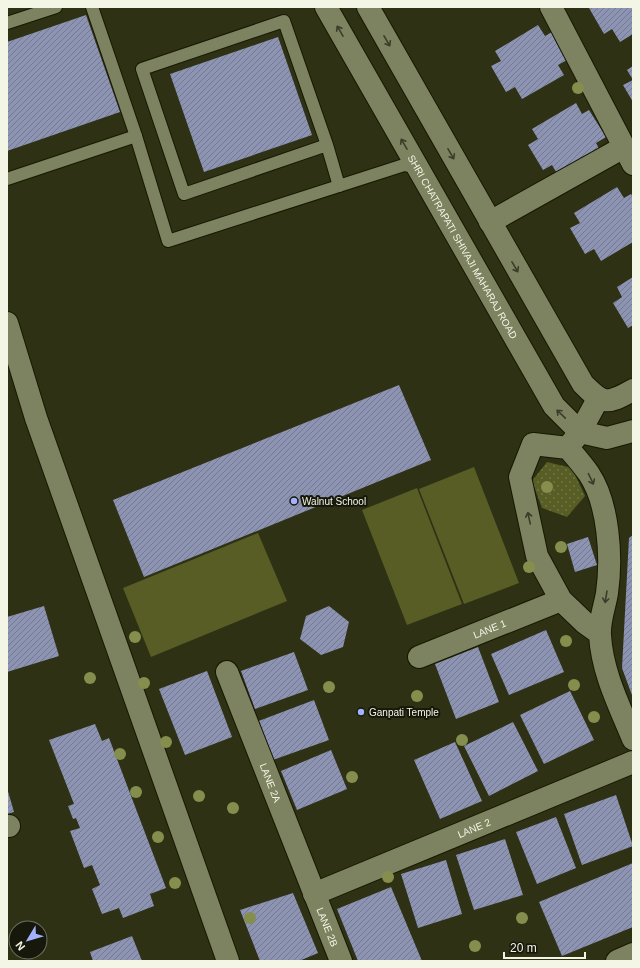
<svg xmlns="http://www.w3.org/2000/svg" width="640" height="968" viewBox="0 0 640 968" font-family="Helvetica,sans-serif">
<defs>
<pattern id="grass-dots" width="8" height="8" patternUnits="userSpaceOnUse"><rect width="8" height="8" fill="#575d25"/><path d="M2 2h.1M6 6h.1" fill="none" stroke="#707544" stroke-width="1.8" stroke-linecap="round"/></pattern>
<pattern id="building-hatch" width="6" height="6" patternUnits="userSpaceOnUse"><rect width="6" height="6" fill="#8c93b3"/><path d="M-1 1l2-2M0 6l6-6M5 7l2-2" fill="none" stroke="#75798c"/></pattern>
</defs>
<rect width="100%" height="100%" fill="#2e3113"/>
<!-- grass -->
<path fill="url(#grass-dots)" d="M547 462 572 468 585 496 567 517 542 508 532 481Z"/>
<!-- park -->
<g fill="#575d25">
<path d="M474 467 519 583 464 604 419 489Z"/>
<path d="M417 488 462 604 407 625 362 510Z"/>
<path d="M258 533 287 601 151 657 123 588Z"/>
</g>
<!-- building -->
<g fill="url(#building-hatch)">
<path d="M591 7H633V34L620 42 612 29 604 34 589 8Z"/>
<path d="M86 15 120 112 7 151V42Z"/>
<path d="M538 25 545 36 552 32 569 59 558 65 564 75 522 99 515 87 506 92 491 66 501 61 495 51Z"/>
<path d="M278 37 312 135 204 172 170 74Z"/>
<path d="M633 66V102L623 85 633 80 627 70Z"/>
<path d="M576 103 582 114 589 110 606 137 596 143 601 152 559 177 552 165 543 170 528 145 538 139 532 129Z"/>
<path d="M617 187 624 198 631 194 633 197V242L601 261 594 249 585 254 570 228 580 223 574 213Z"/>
<path d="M633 277V325L628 328 613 303 622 297 617 287Z"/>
<path d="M399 385 431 460 144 577 113 500Z"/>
<path d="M633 535V698L622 668 629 538Z"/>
<path d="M588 537 597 565 575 572 567 544Z"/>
<path d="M44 606 59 656 7 672V617Z"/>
<path d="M329 606 349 622 343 647 321 655 300 639 306 616Z"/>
<path d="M546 630 564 672 509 695 491 654Z"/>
<path d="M478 647 499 702 456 719 435 664Z"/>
<path d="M294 652 308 690 255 709 241 671Z"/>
<path d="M207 671 232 737 185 755 159 689Z"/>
<path d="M570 691 594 740 544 764 520 715Z"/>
<path d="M314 700 329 740 270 761 256 722Z"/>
<path d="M513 722 538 771 489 796 464 746Z"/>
<path d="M95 724 102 741 109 738 166 888 150 894 154 906 123 918 119 908 102 914 92 889 100 885 92 865 84 868 70 831 80 828 76 818 73 819 68 806 74 804 49 740Z"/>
<path d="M455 742 482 801 440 819 414 760Z"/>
<path d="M331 750 347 789 297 810 281 771Z"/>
<path d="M7 788 14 812 7 814Z"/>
<path d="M616 795 633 846 582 865 564 814Z"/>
<path d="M556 817 576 868 537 884 516 832Z"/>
<path d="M505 839 523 895 474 910 456 855Z"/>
<path d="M446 860 462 914 418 928 401 874Z"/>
<path d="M633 863V927L562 956 539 902Z"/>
<path d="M391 887 422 961H358L337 909Z"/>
<path d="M293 893 318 953 299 961H260L240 910Z"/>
<path d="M132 936 142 961H93L90 952Z"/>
</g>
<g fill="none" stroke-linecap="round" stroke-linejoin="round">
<!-- service casing -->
<g stroke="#161900" stroke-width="14">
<g id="service">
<path d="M92 7 136 136 168 241 404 165 417 167"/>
<path d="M7 23 56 7"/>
<path d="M327 145 184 194 142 69 284 21 327 145 339 186"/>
<path d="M7 179 136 136"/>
</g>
</g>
<!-- minor casing -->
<g stroke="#161900" stroke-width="24">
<g id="minor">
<path d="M551 7 633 164"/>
<path d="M490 222 624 147"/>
<path d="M569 446 580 432 598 399"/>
<path d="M599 633 585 623 561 600 537 556 520 477 533 444 568 448C575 456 583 465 589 474 609 504 612 558 607 593 605 606 599 621 600 635 602 672 619 705 633 739"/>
<path id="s1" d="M419 657 561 600"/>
<path id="s2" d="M227 672 341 961"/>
<path d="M7 826H9"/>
<path id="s3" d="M314 894 633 762"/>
<path d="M617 961 633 954"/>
</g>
</g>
<!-- tertiary casing -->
<g stroke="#161900" stroke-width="24">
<path id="tertiary" d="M7 323 36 418 228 961"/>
</g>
<!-- secondary casing -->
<g stroke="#161900" stroke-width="24">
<g id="secondary">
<path id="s4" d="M326 7 554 406 580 432 607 438 633 431"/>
<path d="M368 7 583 384C603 404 606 405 633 390"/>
</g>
</g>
<!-- service -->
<use href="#service" stroke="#7d8261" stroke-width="12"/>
<!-- minor -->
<use href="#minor" stroke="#7d8261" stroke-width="22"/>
<!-- tertiary -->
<use href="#tertiary" stroke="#7d8261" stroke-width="22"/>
<!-- secondary -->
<use href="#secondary" stroke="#7d8261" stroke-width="22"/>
</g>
<!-- trees -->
<g fill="#868e4e">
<circle cx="578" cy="88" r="6"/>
<circle cx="547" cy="487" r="6"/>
<circle cx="561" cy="547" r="6"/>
<circle cx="529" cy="567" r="6"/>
<circle cx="135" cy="637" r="6"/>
<circle cx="566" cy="641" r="6"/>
<circle cx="90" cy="678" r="6"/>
<circle cx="144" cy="683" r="6"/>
<circle cx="574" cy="685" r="6"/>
<circle cx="329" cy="687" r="6"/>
<circle cx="417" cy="696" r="6"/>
<circle cx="594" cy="717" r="6"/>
<circle cx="462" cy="740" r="6"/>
<circle cx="166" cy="742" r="6"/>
<circle cx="120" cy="754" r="6"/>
<circle cx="352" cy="777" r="6"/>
<circle cx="136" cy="792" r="6"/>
<circle cx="199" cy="796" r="6"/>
<circle cx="233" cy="808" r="6"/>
<circle cx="158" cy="837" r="6"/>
<circle cx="388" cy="877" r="6"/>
<circle cx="175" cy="883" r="6"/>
<circle cx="250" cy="918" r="6"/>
<circle cx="522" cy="918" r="6"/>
<circle cx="475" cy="946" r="6"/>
</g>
<!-- one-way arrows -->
<defs><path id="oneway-shaft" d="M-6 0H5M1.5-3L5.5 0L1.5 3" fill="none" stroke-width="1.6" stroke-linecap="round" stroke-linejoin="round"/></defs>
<g stroke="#3a3d29">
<use href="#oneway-shaft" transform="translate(340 31) rotate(-120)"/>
<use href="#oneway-shaft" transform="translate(387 41) rotate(60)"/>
<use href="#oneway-shaft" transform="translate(404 144) rotate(-120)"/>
<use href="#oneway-shaft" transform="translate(451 154) rotate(60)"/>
<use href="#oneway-shaft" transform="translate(515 267) rotate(60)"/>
<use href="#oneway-shaft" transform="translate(561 414) rotate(-136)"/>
<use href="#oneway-shaft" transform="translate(591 479) rotate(64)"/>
<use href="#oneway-shaft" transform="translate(529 518) rotate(-102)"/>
<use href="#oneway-shaft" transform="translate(606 597) rotate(99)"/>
</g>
<!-- markers -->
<g fill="#a4b2fc" stroke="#16180b" stroke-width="1.5">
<circle cx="294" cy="501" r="4"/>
<circle cx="361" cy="712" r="4"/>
</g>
<g text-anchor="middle" stroke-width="4" stroke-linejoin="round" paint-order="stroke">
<!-- street labels -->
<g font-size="10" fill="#f3f6e4" stroke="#16180b">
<text dy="4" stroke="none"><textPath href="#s4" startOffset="276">SHRI CHATRAPATI SHIVAJI MAHARAJ ROAD</textPath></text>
<text dy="4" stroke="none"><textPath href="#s1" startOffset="76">LANE 1</textPath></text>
<text dy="4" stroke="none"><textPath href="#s2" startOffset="119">LANE 2A</textPath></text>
<text dy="4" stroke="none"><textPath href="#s3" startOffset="173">LANE 2</textPath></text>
<text dy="4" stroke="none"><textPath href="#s2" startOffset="274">LANE 2B</textPath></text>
</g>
<!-- poi labels -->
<g font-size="10" fill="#f3f6e4" stroke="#16180b" text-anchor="start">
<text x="302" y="505">Walnut School</text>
<text x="369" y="716">Ganpati Temple</text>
</g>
</g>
<!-- border -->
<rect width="640" height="968" fill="none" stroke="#f3f6e4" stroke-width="16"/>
<!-- north arrow -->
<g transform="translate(28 940) rotate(232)"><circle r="19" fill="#16180b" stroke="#6e7162"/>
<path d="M0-3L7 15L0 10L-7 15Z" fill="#a4b2fc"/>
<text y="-6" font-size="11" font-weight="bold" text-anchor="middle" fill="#f3f6e4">N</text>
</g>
<!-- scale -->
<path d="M504 952v6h81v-6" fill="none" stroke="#f3f6e4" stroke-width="2"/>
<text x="510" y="952" font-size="12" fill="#f3f6e4" stroke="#16180b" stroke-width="3" paint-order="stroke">20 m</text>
</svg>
